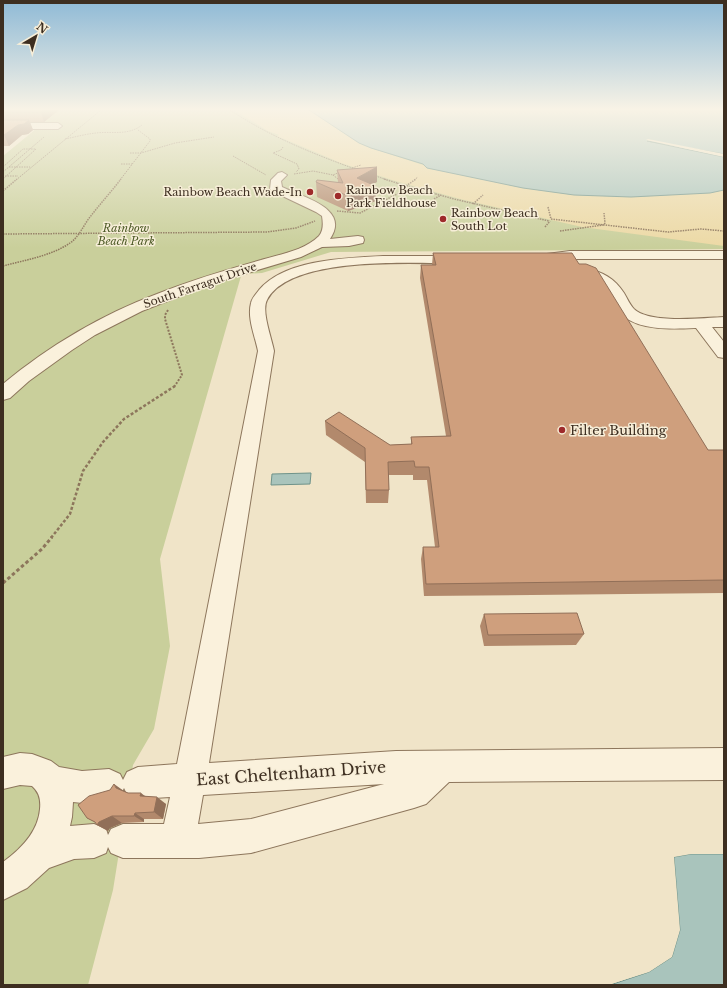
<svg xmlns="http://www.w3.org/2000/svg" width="727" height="988" viewBox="0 0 727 988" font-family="'Libre Baskerville',serif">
<rect width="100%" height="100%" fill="#f0e4c8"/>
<!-- green -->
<path fill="#c9cf9b" d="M59 110H309L315 114 574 195 631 197 710 193 724 190V249L331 252 262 273 245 274 241 276 160 559 170 646 154 729 133 765 113 890 88 985H3V156Z"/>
<!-- sand -->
<path fill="#ecd9a5" d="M234 110H309L359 143 371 148 423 165 427 168 523 188 574 195 631 197 710 193 724 190V246L582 227 460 199 392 180 341 163 277 136 279 135 268 131Z"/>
<!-- water -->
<g fill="#a9c4bc" stroke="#6f938a">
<path d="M309 110H724V154L647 141 724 157V190L710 193 631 197 574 195 523 188 427 168 423 164 371 148 359 143Z"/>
<path d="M311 473 310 484 271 485 272 474Z"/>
<path d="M691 854H724V985H610L649 972 672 957 680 930 674 857Z"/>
</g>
<!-- pier -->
<g fill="#f0e4c8">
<path d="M648 139 724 154V157L646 140Z"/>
<path d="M691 852H724V854H691L674 857 680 930 672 957 649 972 608 985 609 983 648 970 670 956 678 930 672 856 673 855Z"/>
</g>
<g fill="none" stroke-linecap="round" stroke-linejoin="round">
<!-- minor casing -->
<g stroke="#8d765c" stroke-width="2">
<g id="minor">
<path d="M3 123H58L62 126 58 129H3Z"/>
<path d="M282 172 287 175 281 181 282 187C302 197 351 208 330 239L358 236 363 237 364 240 363 243 349 246 322 247 301 257 211 284 142 311 95 335 72 350 29 381 10 398 3 400V384C49 346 101 315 157 294 191 280 226 270 261 260 280 254 304 251 319 236 324 230 323 222 322 216L316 212 272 191 270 189 271 180 278 173Z"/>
<path d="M570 251H724V259H570L544 262 539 261 537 258 539 255Z"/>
<path d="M383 256H462L467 257 469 260 467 263 462 264C418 263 290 255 267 300 261 311 272 339 274 351L209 763 396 751 724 748V780L449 782 426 804 414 808 251 853 199 858H123L111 853 108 847 106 853 94 858 74 859 49 868 27 888 3 900V862C21 849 38 832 40 809 41 799 39 792 32 786L20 785 3 789V757L20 753 32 754 51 761 59 767 82 771 109 769 120 774 123 780 127 772 138 767 177 764 258 351C255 336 247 318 251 303 252 298 256 294 259 290 285 259 346 258 383 256ZM384 784 251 819 198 824 203 795ZM124 788 127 794 138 799 170 797 164 824H123L111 829 108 835 106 829 94 824 70 826 72 817 73 802C89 804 106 803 120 796Z"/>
<path d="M585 268C603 272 614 278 624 293 627 298 630 305 634 309 650 324 703 318 724 317V327H712L724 342V358L718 357 696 328C674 329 642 331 623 316 620 313 617 307 615 303 606 287 598 279 580 275L578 272 580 269Z"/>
</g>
</g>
<!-- path-far4 -->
<g stroke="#8d765c" stroke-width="1" stroke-dasharray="1.5 1" stroke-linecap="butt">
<path d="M230 110C269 136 311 153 355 169"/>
<path d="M65 139C75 137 86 134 96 133 112 131 128 136 142 125"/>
<path d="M283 147 281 150 273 153 297 164 299 169 296 172"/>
<path d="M130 153H141L175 143 214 137"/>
<path d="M233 156 266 175"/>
<path d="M121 164H132"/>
<path d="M3 167 23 149H36L3 179"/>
<path d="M9 167H30"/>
<path d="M352 168 361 165"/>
<path d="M3 172 44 137"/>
<path d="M294 174 313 171 333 175 340 172"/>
<path d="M333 175 338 179"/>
<path d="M373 175 387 180"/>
<path d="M5 176H18"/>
<path d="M16 180 101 110"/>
<path d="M120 180 150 141V139L138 130"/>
<path d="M414 180 418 177"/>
</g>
<!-- path-far3 -->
<g stroke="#8d765c" stroke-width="1.5" stroke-dasharray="1.5 1" stroke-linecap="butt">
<path d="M384 179 397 183"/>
<path d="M404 185 454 199 549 221"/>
<path d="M406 186 416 179"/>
<path d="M3 191 17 179"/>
<path d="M434 199 441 195"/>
<path d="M473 204 483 195"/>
<path d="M548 207 551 219"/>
<path d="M337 211 360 213 399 193 405 187 397 183"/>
<path d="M551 219 668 232 701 229 724 231"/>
<path d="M545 227 550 221"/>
<path d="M560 231 603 225 605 223 604 213"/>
<path d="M3 234 267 232 296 228 315 221"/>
<path d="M3 266C25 260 51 256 70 243 79 237 83 226 90 217 100 204 111 192 121 179"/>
</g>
<!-- path-far2 -->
<path stroke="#8d765c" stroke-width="2" stroke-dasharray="2 1.5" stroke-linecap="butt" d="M168 310 165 315V319L182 375 174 387"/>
<!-- path-far1 -->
<path stroke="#8d765c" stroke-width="2.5" stroke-dasharray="3 2" stroke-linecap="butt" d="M51 538 70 514 83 471 103 442 124 419 175 386"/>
<!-- path -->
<path stroke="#8d765c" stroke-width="3" stroke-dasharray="3.5 2.5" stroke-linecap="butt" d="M3 583 42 549 52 537"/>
<!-- minor -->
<use href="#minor" fill="#faf1dc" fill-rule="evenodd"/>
</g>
<!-- wall -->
<g fill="#b2896c">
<path d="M3 110H59L44 122H30L33 130 28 134 22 135 9 146H3Z"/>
<path d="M337 170 377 182 372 184 376 186V201L348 211 317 197 316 182H338Z"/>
<path d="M433 253 579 264 708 450H724V593L424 596 421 559 423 547H435L427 480H413V475H388L389 490 388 503H366L365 462 326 435 325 421 390 445 411 444V437L446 436 420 278 421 265H432Z"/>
<path d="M484 614 584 634 576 645 484 646 480 626Z"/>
<path d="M124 791 128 793 146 796 166 804 163 819H144V822L122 823 110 828 108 831 97 825 96 823 87 818Z"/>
</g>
<!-- shaded-wall -->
<g fill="#916f58">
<path d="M43 110H59L44 122 41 112Z"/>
<path d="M29 120 33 130 28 134 22 135 9 146 4 135 18 125Z"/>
<path d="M377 167V182L357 192V178Z"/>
<path d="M376 186V201L348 211V196Z"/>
<path d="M114 784 124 791 126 795 116 788Z"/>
<path d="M141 793 150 800 140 796Z"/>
<path d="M157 797 166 804 163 819 154 812Z"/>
<path d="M135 813 144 819V822L134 816Z"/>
<path d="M112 816 122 823 110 828 108 831 97 825 99 822Z"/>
</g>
<!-- building -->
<g fill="#cf9f7d" stroke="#916f58">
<path d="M3 110H43L41 112H3Z"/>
<path d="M3 120H29L24 124 18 125 4 135H3Z"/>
<path d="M377 167 357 178 376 186 348 196 316 182 317 180 343 183 337 170Z"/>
<path d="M433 253H572L579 264H586L596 268 708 450H724V580L426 584 423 547H439L429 467H415L414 461 388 462 389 490H366L365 448 325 421 339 412 390 445 412 444 411 437 451 436 421 265H436Z"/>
<path d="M577 613 584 634 488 635 484 614Z"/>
<path d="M114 784 116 788 128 793H141L140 796 157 797 154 812 135 813 134 816H112L99 822 97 825 95 822 87 818 78 805 89 796 110 790Z"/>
</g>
<!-- sky -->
<linearGradient id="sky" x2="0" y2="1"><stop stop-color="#8fbad6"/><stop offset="0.44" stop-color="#f8f3e6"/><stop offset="1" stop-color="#f8f3e6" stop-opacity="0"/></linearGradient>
<rect width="727" height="248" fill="url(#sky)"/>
<!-- markers -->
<g fill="#9e2a2b" stroke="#f7eed8" stroke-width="1.5">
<circle cx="310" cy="192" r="4"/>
<circle cx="338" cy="196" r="4"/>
<circle cx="443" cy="219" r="4"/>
<circle cx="562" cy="430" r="4"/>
</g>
<g text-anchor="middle" stroke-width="3" stroke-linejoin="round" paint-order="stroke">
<!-- far-poi labels -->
<g font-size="11" fill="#3d2e20" stroke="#f7eed8" text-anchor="start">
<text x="346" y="194">Rainbow Beach<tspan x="346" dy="13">Park Fieldhouse</tspan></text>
<text x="302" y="196" text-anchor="end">Rainbow Beach Wade-In</text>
<text x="451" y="217">Rainbow Beach<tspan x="451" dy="13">South Lot</tspan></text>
</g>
<!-- far-park labels -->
<g font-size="11" font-style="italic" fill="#4d5a26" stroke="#f7eed8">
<text x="126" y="232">Rainbow<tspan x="126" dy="13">Beach Park</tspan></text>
</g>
<!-- far-street labels -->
<g font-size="11" fill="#3d2e20" stroke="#f7eed8">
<text transform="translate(200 285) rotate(-19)" y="4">South Farragut Drive</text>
</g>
<!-- poi labels -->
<g font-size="13" fill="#3d2e20" stroke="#f7eed8" text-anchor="start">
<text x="570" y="435">Filter Building</text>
</g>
<!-- near-street labels -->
<g font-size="16" fill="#3d2e20" stroke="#f7eed8">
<text transform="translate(291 773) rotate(-4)" y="6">East Cheltenham Drive</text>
</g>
</g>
<!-- border -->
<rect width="727" height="988" fill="none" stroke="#3d2e20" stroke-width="8"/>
<!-- north arrow -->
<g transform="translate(36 36) rotate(38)" stroke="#f7eed8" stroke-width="3" paint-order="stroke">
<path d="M0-3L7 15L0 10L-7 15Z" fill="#3d2e20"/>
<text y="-6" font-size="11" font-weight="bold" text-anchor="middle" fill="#3d2e20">N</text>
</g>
</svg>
